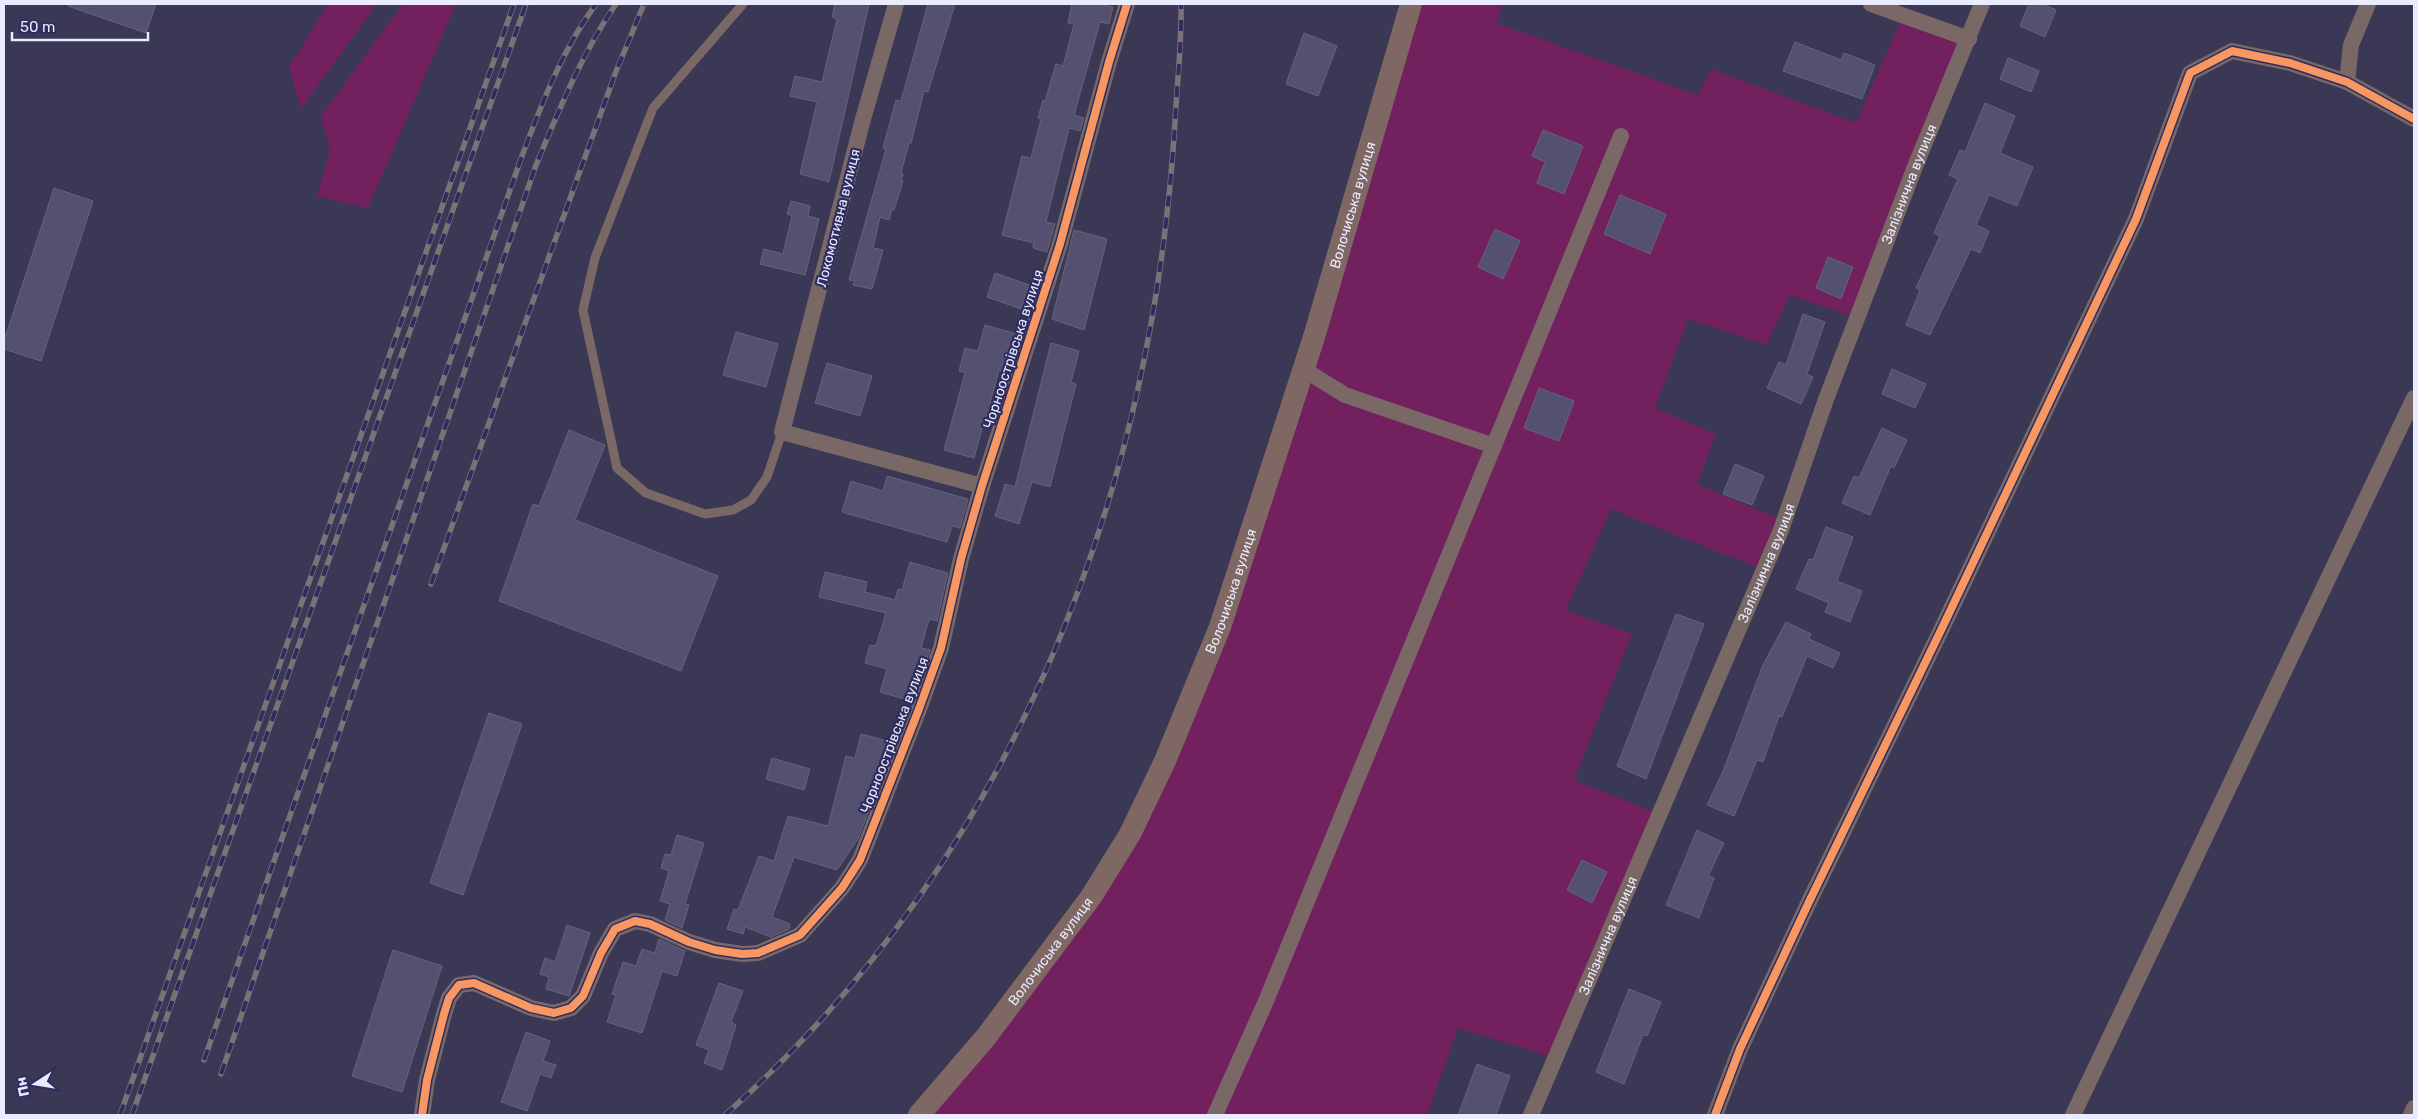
<svg xmlns="http://www.w3.org/2000/svg" width="2418" height="1119" viewBox="0 0 2418 1119" font-family="Rubik,sans-serif">
<rect width="100%" height="100%" fill="#3a3854"/>
<!-- green -->
<g fill="#72215e">
<path d="M328 4H377L301 109 289 67Z"/>
<path d="M403 4H456L368 208 317 196 330 151 321 116Z"/>
<path d="M1411 4H1503L1496 23 1698 95 1711 69 1856 123 1903 15 1969 39 1857 318 1790 295 1766 345 1688 319 1655 408 1716 434 1697 484 1784 521 1764 570 1611 509 1566 610 1632 634 1574 780 1659 814 1555 1058 1458 1028 1427 1115H919L1046 959 1165 761Z"/>
</g>
<!-- building -->
<g fill="#545070" stroke="#65647c">
<path d="M69 4H156L146 33 68 6Z"/>
<path d="M835 4H869L829 182 800 174 817 102 790 96 795 76 822 82 837 19 832 17Z"/>
<path d="M928 4H955L928 92 924 91 911 143H909L901 173 903 174 901 181H903L894 210H892L889 220 880 217 873 248 883 250 872 289 853 285 855 281 849 280 886 149 883 148 896 100 901 101Z"/>
<path d="M1072 4H1100L1113 7 1109 24 1100 22 1074 115 1084 118 1080 131 1069 128 1046 222 1055 224 1047 252 1033 248 1034 243 1002 235 1022 156 1031 158 1041 119 1038 118 1043 100 1045 101 1056 64 1063 66 1074 24 1068 23Z"/>
<path d="M2029 4H2043L2056 10 2045 37 2020 26Z"/>
<path d="M1304 33 1337 46 1318 96 1286 84Z"/>
<path d="M1795 42 1841 60 1844 53 1875 65 1862 99 1783 71Z"/>
<path d="M2008 58 2039 71 2031 92 2000 79Z"/>
<path d="M1985 103 2015 116 2000 153 2033 167 2017 206 1989 195 1976 225 1989 231 1980 253 1971 249 1930 335 1906 325 1920 290 1916 288 1940 236 1934 233 1958 179 1949 175 1960 150 1965 152Z"/>
<path d="M1543 130 1583 146 1564 194 1537 183 1545 162 1532 156Z"/>
<path d="M54 188 93 201 41 361 4 349V341Z"/>
<path d="M1620 195 1666 214 1650 254 1604 234Z"/>
<path d="M791 201 810 206 808 216 819 219 805 275 760 264 764 249 783 254 792 216 787 214Z"/>
<path d="M1495 229 1520 241 1503 279 1478 267Z"/>
<path d="M1074 230 1107 239 1084 330 1052 319Z"/>
<path d="M1828 257 1853 267 1841 299 1816 288Z"/>
<path d="M995 273 1029 285 1021 309 987 297Z"/>
<path d="M1803 314 1825 322 1807 374 1813 377 1801 404 1767 388 1779 362 1786 365Z"/>
<path d="M985 325 1020 335 1008 373 999 370 990 403 998 405 993 420 985 418 974 458 944 450 965 373 959 371 965 348 978 351Z"/>
<path d="M736 332 778 344 766 387 723 375Z"/>
<path d="M1051 343 1079 351 1071 382 1076 384 1050 487 1032 482 1019 524 995 516 1005 484 1015 487Z"/>
<path d="M827 363 872 376 860 416 815 403Z"/>
<path d="M1892 369 1926 384 1915 408 1882 394Z"/>
<path d="M1539 388 1574 401 1559 441 1524 428Z"/>
<path d="M1882 428 1907 440 1894 468 1891 466 1870 515 1842 503 1854 476 1859 478Z"/>
<path d="M569 430 605 445 575 520 718 576 681 671 499 601 533 504 539 506Z"/>
<path d="M1735 464 1764 476 1752 505 1723 494Z"/>
<path d="M887 476 968 499 960 528 952 526 947 542 842 512 851 481 883 491Z"/>
<path d="M1826 527 1853 537 1837 581 1862 591 1850 622 1825 612 1829 603 1796 589 1809 559 1813 560Z"/>
<path d="M910 562 948 573 937 621 929 619 921 648 930 650 911 701 880 692 887 669 865 663 870 645 876 646 886 613 819 597 825 572 867 582 865 592 895 600 898 589 902 590Z"/>
<path d="M1676 614 1704 624 1646 779 1617 766Z"/>
<path d="M1786 622 1811 634 1809 639 1840 653 1833 668 1807 656 1782 717 1779 716 1763 762 1757 760 1734 816 1707 805 1724 769 1763 665Z"/>
<path d="M489 713 522 724 463 895 430 883Z"/>
<path d="M861 734 895 743 858 839 837 870 794 857 772 917 790 924 789 929 771 937 745 927 743 934 727 929 734 909 738 910 759 856 774 861 788 816 828 826 846 756 855 758Z"/>
<path d="M772 758 810 769 804 790 766 779Z"/>
<path d="M1697 830 1724 843 1708 876 1714 878 1699 918 1666 905Z"/>
<path d="M677 835 704 843 685 904 689 905 682 928 665 920 670 904 660 901 669 871 661 868 665 854 671 855Z"/>
<path d="M1582 860 1607 872 1592 903 1567 890Z"/>
<path d="M567 925 590 933 569 996 546 989 549 977 540 974 545 958 555 962Z"/>
<path d="M659 939 685 951 677 976 662 971 642 1033 607 1022 616 995 612 994 623 962 636 966 642 949 655 953Z"/>
<path d="M393 950 442 966 402 1092 352 1076Z"/>
<path d="M719 983 743 991 731 1022 736 1025 722 1070 704 1063 709 1050 696 1045Z"/>
<path d="M1629 989 1661 1002 1647 1036 1643 1035 1624 1084 1596 1072Z"/>
<path d="M526 1032 550 1041 543 1061 556 1065 551 1078 540 1074 527 1111 501 1102Z"/>
<path d="M1477 1064 1510 1076 1496 1115H1458Z"/>
</g>
<g fill="none" stroke-linecap="round" stroke-linejoin="round">
<!-- lane -->
<path stroke="#7a6867" stroke-width="9" d="M743 4 653 108 595 258 583 310 617 468 646 493 705 514 733 510 751 500 767 477 782 432"/>
<!-- street -->
<g stroke="#7a6867" stroke-width="16">
<path d="M896 4 863 119 782 432 982 486"/>
<path d="M1871 4 1969 39"/>
<path d="M2347 82 2351 45 2368 4"/>
<path d="M1303 369 1345 395 1494 446"/>
<path d="M422 1115 427 1080 444 1014 449 998 459 985 474 983 531 1008 554 1013 571 1008 583 996 601 953 615 929 635 921 650 924 689 942 715 950 742 954 758 953 800 935 842 888 860 860 919 709 941 648 961 559 982 486 1060 244 1109 62 1127 4"/>
<path d="M1215 1115 1266 1001 1621 136"/>
<path id="s1" d="M1531 1115 1781 530 1825 402 1916 164 1982 4"/>
<path d="M1715 1115 1740 1049 1808 904 1944 624 2136 219 2190 73 2232 51 2290 63 2347 82 2414 119"/>
<path d="M2073 1115 2414 398"/>
<path d="M2411 1115 2414 1108"/>
</g>
<!-- secondary -->
<path stroke="#7f6863" stroke-width="22" id="s2" d="M919 1115 986 1037 1091 897 1130 834 1165 761 1220 627 1314 337 1411 4"/>
<!-- rail casing -->
<g stroke="#7b7278" stroke-width="5.5">
<g id="rail">
<path d="M431 584 615 74 644 4"/>
<path d="M204 1060 522 156C542 103 562 50 596 4"/>
<path d="M221 1074 536 165C559 110 582 53 616 4"/>
<path d="M120 1115 514 4"/>
<path d="M132 1115 526 4"/>
<path d="M725 1115C1011 861 1152 498 1175 122 1177 83 1182 43 1181 4"/>
</g>
</g>
<!-- rail -->
<use href="#rail" stroke="#2f2d5f" stroke-width="4" stroke-dasharray="11" stroke-linecap="butt"/>
<!-- cycleway casing -->
<g stroke="#2f2d5f" stroke-width="11">
<g id="cycleway">
<path d="M422 1115 427 1080 444 1014 449 998 459 985 474 983 531 1008 554 1013 571 1008 583 996 601 953 615 929 635 921 650 924 689 942 715 950 742 954 758 953 800 935 842 888 860 860 919 709 941 648 961 559 982 486 1060 244 1109 62 1127 4"/>
<path d="M1715 1115 1740 1049 1808 904 1944 624 2136 219 2190 73 2232 51 2290 63 2347 82 2414 119"/>
</g>
</g>
<!-- cycleway -->
<use href="#cycleway" stroke="#f99763" stroke-width="8"/>
</g>
<g text-anchor="middle" stroke-width="4.5" stroke-linejoin="round" paint-order="stroke">
<!-- street labels -->
<g font-size="14" fill="#e9ebfe" stroke="#2f2d5f">
<text dy="5" stroke="none"><textPath href="#s1" startOffset="1005">Залізнична вулиця</textPath></text>
<text dy="5" stroke="none"><textPath href="#s2" startOffset="1020">Волочиська вулиця</textPath></text>
<text transform="translate(838 218) rotate(-76)" y="5">Локомотивна вулиця</text>
<text transform="translate(1013 349) rotate(-72)" y="5">Чорноострівська вулиця</text>
<text dy="5" stroke="none"><textPath href="#s1" startOffset="600">Залізнична вулиця</textPath></text>
<text dy="5" stroke="none"><textPath href="#s2" startOffset="615">Волочиська вулиця</textPath></text>
<text transform="translate(894 735) rotate(-69)" y="5">Чорноострівська вулиця</text>
<text dy="5" stroke="none"><textPath href="#s1" startOffset="195">Залізнична вулиця</textPath></text>
<text dy="5" stroke="none"><textPath href="#s2" startOffset="210">Волочиська вулиця</textPath></text>
</g>
</g>
<!-- border -->
<rect width="2418" height="1119" fill="none" stroke="#e9ebfe" stroke-width="10"/>
<!-- north arrow -->
<g transform="translate(35 1084) rotate(258)" stroke="#2f2d5f" stroke-width="4" paint-order="stroke">
<path d="M0-4L9 19L0 12L-9 19Z" fill="#e9ebfe"/>
<text y="-8" font-size="14" font-weight="bold" text-anchor="middle" fill="#e9ebfe">Пн</text>
</g>
<!-- scale -->
<path d="M12 32v8h136v-8" fill="none" stroke="#e9ebfe" stroke-width="2.5"/>
<text x="20" y="32" font-size="15" fill="#e9ebfe" stroke="#2f2d5f" stroke-width="4" paint-order="stroke">50 m</text>
</svg>
